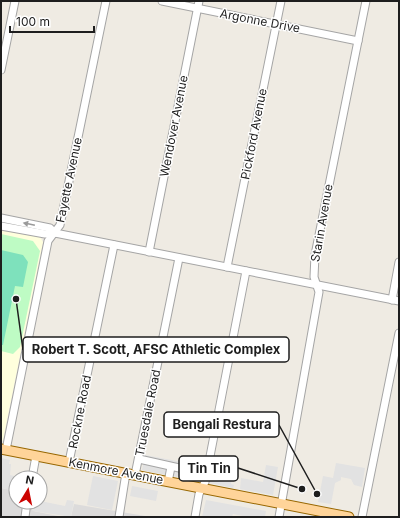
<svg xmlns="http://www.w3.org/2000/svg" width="400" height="518" viewBox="0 0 400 518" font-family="Inter,sans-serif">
<rect width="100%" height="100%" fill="#efebe3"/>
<!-- residential -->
<g fill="#dcdbdb">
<path d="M1 488 16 491V502H28L33 511 63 517H1Z"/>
<path d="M74 504 151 517H71Z"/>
</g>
<!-- education -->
<path fill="#ffd" d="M1 229 40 237 43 242 3 440 1 442Z"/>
<!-- park -->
<path fill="#befbc4" d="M1 234 33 241 40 251 20 347 13 354 1 351Z"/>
<!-- pitch -->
<path fill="#7ee1bc" d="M1 250 23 255 28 262 23 287 15 286 3 345H1Z"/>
<!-- parking -->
<g fill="#e2e2e2">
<path d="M145 455 198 465 195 480 179 477V474L177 477 142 470Z"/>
<path d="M1 458 10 460 9 464H11L10 475 14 476 13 480 16 481V491L1 488Z"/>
<path d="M336 463 365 468 362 487 354 485 351 479 341 477V480L335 483 331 504 318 502 323 476 333 478Z"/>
<path d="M266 465 278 467 273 495 240 489 241 478 263 482Z"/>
<path d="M212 473 232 477 231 484 234 485 233 488 210 483Z"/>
<path d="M93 476 118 481 112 510 87 505Z"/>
<path d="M132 486 158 491 156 501 130 496Z"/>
<path d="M67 500 74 501 71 517 33 511 35 502 40 501 65 506Z"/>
<path d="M206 500 266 511 265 517H248L233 514 232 517H202Z"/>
</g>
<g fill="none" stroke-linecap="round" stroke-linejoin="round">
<!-- minor casing -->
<g stroke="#a5a5a5" stroke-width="9">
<g id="minor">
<path d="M162 1 358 41"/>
<path d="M1 70 15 1"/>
<path d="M1 218 50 228 55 233"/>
<path d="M1 226 45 234 55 233 399 301"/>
<path d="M149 252 199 1"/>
<path d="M227 267 281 1"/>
<path d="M392 300 399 262"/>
<path d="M6 450 48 241 60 225 106 1"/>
<path d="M139 459 206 474"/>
<path d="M69 462 114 245"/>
<path d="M135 475 179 258"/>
<path d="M32 478 36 456"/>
<path d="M168 482 171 467"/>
<path d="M25 517 27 502"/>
<path d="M119 517 126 473"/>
<path d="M195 517 199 494 205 482 246 271"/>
<path d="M279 517 319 292 314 277 315 255 366 1"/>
<path d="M362 517 399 333"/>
</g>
</g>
<!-- major casing -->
<g stroke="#986700" stroke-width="11">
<path id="major" d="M1 449 349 517"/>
</g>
<!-- minor -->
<use href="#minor" stroke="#fff" stroke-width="7"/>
<!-- major -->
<use href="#major" stroke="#ffd499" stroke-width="9"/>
</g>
<!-- one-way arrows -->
<defs><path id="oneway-solid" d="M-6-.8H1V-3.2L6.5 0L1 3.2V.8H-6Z"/></defs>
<use fill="#9a9a9a" href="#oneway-solid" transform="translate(29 224) rotate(-168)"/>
<g text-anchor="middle" stroke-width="3" stroke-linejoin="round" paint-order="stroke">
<!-- street labels -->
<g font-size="12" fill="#1e1e1e" stroke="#fff">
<text transform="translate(260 21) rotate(11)" y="4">Argonne Drive</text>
<text transform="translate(174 126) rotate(-79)" y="4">Wendover Avenue</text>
<text transform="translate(254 134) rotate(-79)" y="4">Pickford Avenue</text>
<text transform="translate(69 180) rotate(-78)" y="4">Fayette Avenue</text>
<text transform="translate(322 223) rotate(-80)" y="4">Starin Avenue</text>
<text transform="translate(80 412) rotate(-79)" y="4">Rockne Road</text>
<text transform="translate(148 413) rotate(-79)" y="4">Truesdale Road</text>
<text transform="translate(116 471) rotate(11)" y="4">Kenmore Avenue</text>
</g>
</g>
<!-- callouts -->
<path fill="none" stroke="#1e1e1e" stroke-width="1.5" d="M16 299L23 350M317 494L279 425M302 489L238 468"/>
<g fill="#1e1e1e" stroke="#fff" stroke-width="1.5">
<circle cx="16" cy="299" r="4"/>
<circle cx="317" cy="494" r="4"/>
<circle cx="302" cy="489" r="4"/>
</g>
<g fill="#fff" stroke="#1e1e1e" stroke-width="1.5">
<rect x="23" y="337" width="266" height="25" rx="4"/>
<rect x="164" y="412" width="115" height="25" rx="4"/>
<rect x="179" y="456" width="59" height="25" rx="4"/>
</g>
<g font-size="13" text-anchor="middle" font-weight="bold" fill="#1e1e1e">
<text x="156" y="354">Robert T. Scott, AFSC Athletic Complex</text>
<text x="222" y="429">Bengali Restura</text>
<text x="209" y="473">Tin Tin</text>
</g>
<!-- border -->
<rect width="400" height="518" fill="none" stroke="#1e1e1e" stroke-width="4"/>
<!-- north arrow -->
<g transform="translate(28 490) rotate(10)"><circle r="19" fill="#ffffff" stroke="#a5a5a5"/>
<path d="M0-3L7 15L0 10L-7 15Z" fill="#cc0300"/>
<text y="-6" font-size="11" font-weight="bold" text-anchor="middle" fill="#1e1e1e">N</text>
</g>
<!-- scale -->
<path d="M10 26v6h84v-6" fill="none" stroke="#1e1e1e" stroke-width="2"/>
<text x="16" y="26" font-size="12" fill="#1e1e1e" stroke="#ffffff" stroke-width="3" paint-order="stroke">100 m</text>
</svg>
